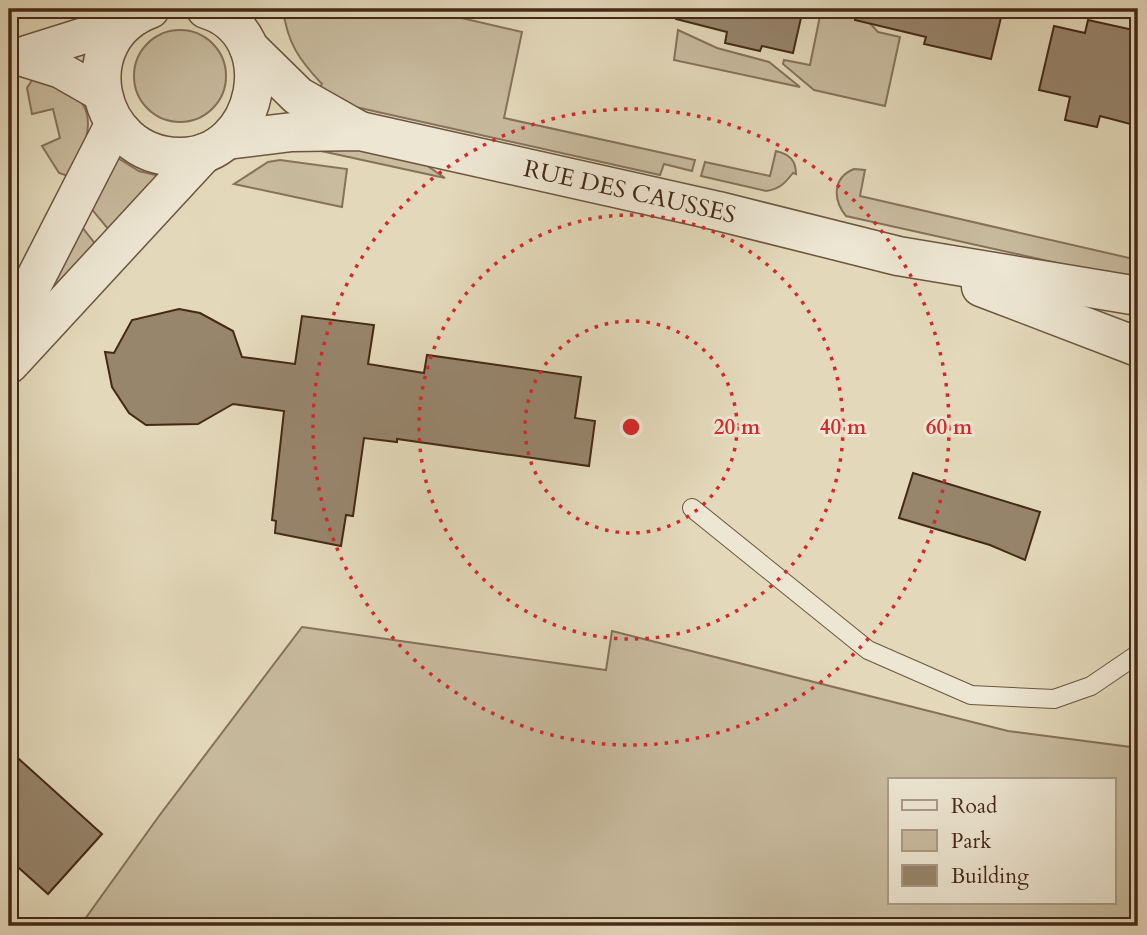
<svg xmlns="http://www.w3.org/2000/svg" width="1147" height="935" viewBox="0 0 1147 935" font-family="Cardo,serif">
<rect width="100%" height="100%" fill="#e3d9ba"/>
<filter id="stains"><feTurbulence type="fractalNoise" baseFrequency=".00286" numOctaves="4"/><feColorMatrix values="0 0 0 0 .2 0 0 0 0 .09 0 0 0 0 .02 0 0 0 .5 -.17"/></filter>
<radialGradient id="worn" r=".72"><stop offset=".6" stop-color="#630" stop-opacity="0"/><stop offset="1" stop-color="#630" stop-opacity=".3"/></radialGradient>
<!-- green -->
<g fill="#c8bb9e" stroke="#86725b" stroke-width="2" fill-rule="evenodd">
<path d="M283 9H423L522 32 504 118 695 160 692 171 664 164 660 175 351 106 319 89 322 84C299 60 287 42 283 9Z"/>
<path d="M821 11 867 20 878 32 900 37 885 106 814 90 783 64 784 60 810 65Z"/>
<path d="M678 30 717 48 769 62 800 87 674 60Z"/>
<circle cx="180" cy="76" r="46"/>
<path d="M34 77C46 83 63 87 74 95 102 116 81 153 71 177L59 173 42 146 60 138 53 109 32 114 27 88Z"/>
<path d="M331 143 426 165 445 178 312 149Z"/>
<path d="M776 151C789 154 796 160 796 174L793 173C785 183 780 189 766 191L701 176 705 162 770 176Z"/>
<path d="M116 157 139 171 160 176 113 235 89 206Z"/>
<path d="M280 160 347 169 342 207 234 184 268 162Z"/>
<path d="M854 169 865 170 860 196 1138 260V281L846 216C833 200 832 178 854 169Z"/>
<path d="M82 227 100 250 44 303Z"/>
<path d="M302 627 606 670 612 631 1008 731 1138 748V878L1131 926H80L159 816ZM890 779H1114V902H890Z"/>
</g>
<!-- building -->
<g fill="#97856c" stroke="#452918" stroke-width="2">
<path d="M677 9H803L793 53 762 46 760 51 725 43 727 32 676 19Z"/>
<path d="M856 9H1003L991 59 924 44 926 37 855 20Z"/>
<path d="M1088 20 1138 31V126L1100 116 1097 127 1065 120 1070 97 1039 90 1054 26 1085 33Z"/>
<path d="M179 309 200 313 233 331 242 357 295 364 302 316 374 325 368 364 424 373 427 355 581 377 575 418 595 421 589 466 397 439V442L364 438 353 516 346 515 341 546 275 533 276 521 272 520 284 411 233 404 198 424 146 425 129 413 112 387 105 352 114 353 132 320Z"/>
<path d="M913 473 1040 512 1025 560 990 545 899 518Z"/>
<path d="M9 750 102 834 48 894 9 859Z"/>
</g>
<g fill="none" stroke-linecap="round" stroke-linejoin="round">
<!-- service casing -->
<g stroke="#6c5540" stroke-width="20">
<path id="service" d="M692 508 868 650 971 695 1054 699 1091 686 1138 654"/>
</g>
<!-- minor casing -->
<g stroke="#6c5540" stroke-width="38">
<g id="minor">
<path d="M12 55 60 70 102 94"/>
<path d="M19 56 89 34 137 14"/>
</g>
</g>
<!-- tertiary casing -->
<g stroke="#6c5540" stroke-width="41">
<g id="tertiary">
<path d="M150 9C71 38 94 156 179 157 260 159 285 33 206 9"/>
<path d="M249 48 298 96 358 130"/>
<path id="s1" d="M227 140 292 132 360 131 718 211 898 256 1138 296"/>
<path d="M981 287 1138 347"/>
<path d="M9 330 114 125"/>
<path d="M9 364 204 153"/>
</g>
</g>
<!-- service -->
<use href="#service" stroke="#ede6d2" stroke-width="18"/>
<!-- minor -->
<use href="#minor" stroke="#ede6d2" stroke-width="35"/>
<!-- tertiary -->
<use href="#tertiary" stroke="#ede6d2" stroke-width="38"/>
</g>
<!-- distance rings -->
<g fill="none" stroke="#d62828" stroke-width="3.5" stroke-dasharray="3.5 7">
<circle cx="631" cy="427" r="106"/>
<circle cx="631" cy="427" r="212"/>
<circle cx="631" cy="427" r="318"/>
</g>
<g text-anchor="middle" stroke-width="6" stroke-linejoin="round" paint-order="stroke">
<!-- street labels -->
<g font-size="24" fill="#452918" stroke="#ede6d2">
<text dy="8" stroke="none"><textPath href="#s1" startOffset="410">RUE DES CAUSSES</textPath></text>
</g>
</g>
<circle cx="631" cy="427" r="10" fill="#d62828" stroke="#ede6d2" stroke-width="3.5"/>
<g font-size="21" text-anchor="middle" font-weight="bold" fill="#d62828" stroke="#ede6d2" stroke-width="6" stroke-linejoin="round" paint-order="stroke">
<text x="737" y="434">20 m</text>
<text x="843" y="434">40 m</text>
<text x="949" y="434">60 m</text>
</g>
<!-- margin -->
<rect width="1147" height="935" fill="none" stroke="#e3d9ba" stroke-width="35"/>
<rect x="10" y="10" width="1126" height="914" fill="none" stroke="#452918" stroke-width="3.5"/>
<rect x="18" y="18" width="1112" height="900" fill="none" stroke="#452918" stroke-width="2"/>
<!-- legend -->
<rect x="888" y="778" width="228" height="126" fill="#ede6d2" stroke="#aa9a88" stroke-width="2"/>
<rect x="902" y="800" width="35" height="10" fill="#ede6d2" stroke="#aa9a88" stroke-width="2"/>
<text x="951" y="813" font-size="21" fill="#452918">Road</text>
<rect x="902" y="830" width="35" height="21" fill="#c8bb9e" stroke="#aa9a88" stroke-width="2"/>
<text x="951" y="848" font-size="21" fill="#452918">Park</text>
<rect x="902" y="865" width="35" height="21" fill="#97856c" stroke="#aa9a88" stroke-width="2"/>
<text x="951" y="883" font-size="21" fill="#452918">Building</text>
<rect width="100%" height="100%" filter="url(#stains)"/>
<rect width="100%" height="100%" fill="url(#worn)"/>
</svg>
